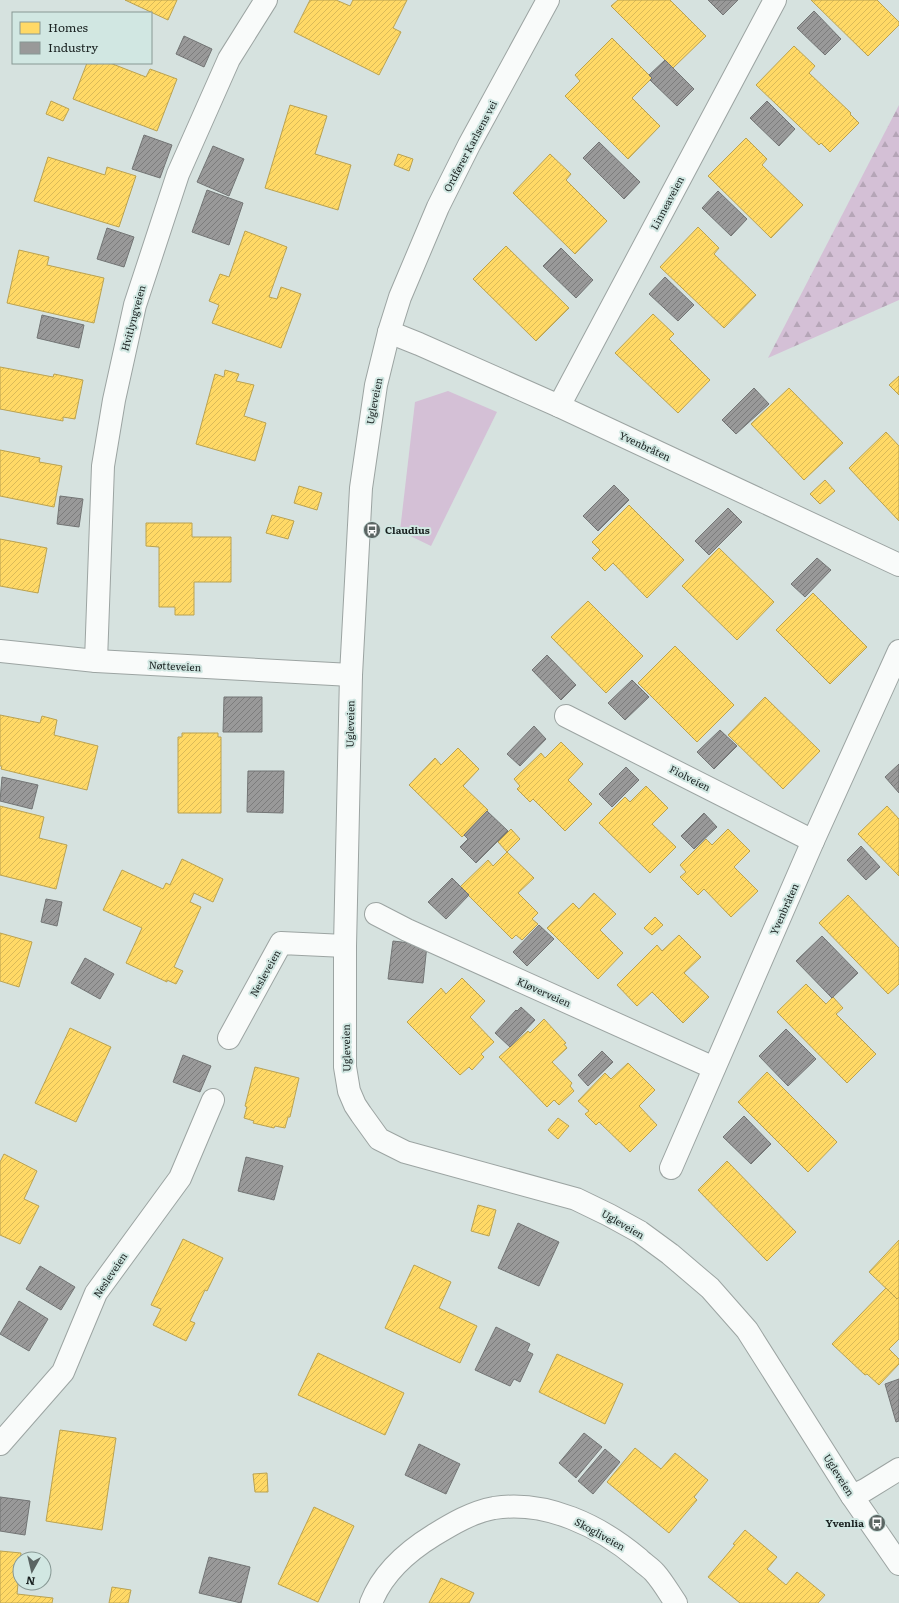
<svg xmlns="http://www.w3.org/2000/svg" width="899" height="1603" viewBox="0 0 899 1603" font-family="Literata,serif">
<defs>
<pattern id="forest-firs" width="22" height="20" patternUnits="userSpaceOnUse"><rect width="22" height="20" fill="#d4c0d6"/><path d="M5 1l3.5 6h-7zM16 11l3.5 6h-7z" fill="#b5a5b7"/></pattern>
<pattern id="homes-hatch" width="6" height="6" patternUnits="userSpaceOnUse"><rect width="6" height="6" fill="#ffd966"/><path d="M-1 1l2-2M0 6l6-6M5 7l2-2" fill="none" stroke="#daba58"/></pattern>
<pattern id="industry-hatch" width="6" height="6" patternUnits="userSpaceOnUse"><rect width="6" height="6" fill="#999"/><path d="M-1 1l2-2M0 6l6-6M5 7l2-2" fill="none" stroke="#7c7c7c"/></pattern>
</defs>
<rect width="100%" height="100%" fill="#d6e2df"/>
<!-- grass -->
<path fill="#d4c0d6" d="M448 391 497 412 431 546 400 531 415 402Z"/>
<!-- forest -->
<path fill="url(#forest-firs)" d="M899 105V300L768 358Z"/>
<!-- homes -->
<g fill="url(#homes-hatch)" stroke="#baa251">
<path d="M125 0H177L168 20Z"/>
<path d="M310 0H336L350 6 353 0H407L393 28 401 32 379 75 294 32Z"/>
<path d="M618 0H670L706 36 673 68 611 6Z"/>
<path d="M811 0H877L899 22V25L868 56Z"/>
<path d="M612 38 652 78 632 98 660 126 628 159 565 96 580 81 575 75Z"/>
<path d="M794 46 815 66 809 73 851 113 850 114 859 123 830 152 821 143 819 145 756 85Z"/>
<path d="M87 63H110L146 77 150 69 177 79 157 131 73 99Z"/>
<path d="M51 101 69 109 63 121 46 114Z"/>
<path d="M290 105 327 116 315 154 351 165 338 210 265 188Z"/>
<path d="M746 138 767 159 762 165 803 205 771 238 708 176Z"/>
<path d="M398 154 413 159 409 171 394 165Z"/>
<path d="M550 154 571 174 566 180 607 221 575 254 513 193Z"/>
<path d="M48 157 105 175 107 167 136 176 119 227 34 201Z"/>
<path d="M698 227 719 248 714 254 756 295 724 328 660 267Z"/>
<path d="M245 231 287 247 269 297 277 299 281 287 301 294 281 348 212 323 219 305 209 301 220 274 229 277Z"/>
<path d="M506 246 569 308 536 341 473 279Z"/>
<path d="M19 250 49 257 47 265 104 278 94 323 7 303Z"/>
<path d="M653 314 674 334 669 339 710 380 678 413 615 353Z"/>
<path d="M0 367 53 377 54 374 83 380 75 419 63 417V421L0 409Z"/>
<path d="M225 370 239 374 236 381 254 385 244 416 266 423 255 461 196 444 215 374 224 377Z"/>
<path d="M899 376V395L889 385Z"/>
<path d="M789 388 843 443 804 480 751 424Z"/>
<path d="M886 432 899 446V521L849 468Z"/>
<path d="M0 450 40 458 39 462 62 466 54 507 0 496Z"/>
<path d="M825 480 835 491 820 504 810 494Z"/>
<path d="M299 486 322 493 317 510 294 503Z"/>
<path d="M629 505 684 560 647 598 613 563 605 571 592 558 600 550 592 542Z"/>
<path d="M272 515 294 521 288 539 266 533Z"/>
<path d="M146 523H192V537H231V582H194V615H175V607H159V547L146 546Z"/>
<path d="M0 539 47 548 38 593 0 586Z"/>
<path d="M719 548 774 602 737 640 682 586Z"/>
<path d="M813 593 867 647 830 684 776 630Z"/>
<path d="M588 601 643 656 606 693 551 637Z"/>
<path d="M675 646 734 705 697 742 638 683Z"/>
<path d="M765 697 820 751 783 789 728 735Z"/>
<path d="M0 715 40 723 42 716 57 720 54 735 98 746 87 790 1 769 2 766H0Z"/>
<path d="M182 733H218V737H221V813H178V737H182Z"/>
<path d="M561 742 583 764 568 780 592 804 565 831 533 799 530 802 517 789 520 786 514 779 541 753 545 758Z"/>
<path d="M458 748 479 769 463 786 488 810 462 837 409 785 435 758 441 765Z"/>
<path d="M646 786 668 808 652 824 676 847 650 873 599 823 625 797 630 802Z"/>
<path d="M0 806 44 817 39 838 67 845 56 889 0 875Z"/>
<path d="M887 806 899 819V876L858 834Z"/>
<path d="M511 829 520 839 507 852 498 842Z"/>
<path d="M728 829 750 851 734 867 758 891 731 917 704 889 698 895 680 877 686 872 680 865 706 839 712 845Z"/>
<path d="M507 852 534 878 518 893 538 913 532 919 538 924 522 940 516 935 512 939 460 887 488 860 493 866Z"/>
<path d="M182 859 223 879 213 902 194 893 190 902 201 907 174 967 183 971 176 984 167 980V982L126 963 142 928 103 910 122 870 163 889 166 883 170 885Z"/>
<path d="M594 893 616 914 600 930 623 953 598 979 547 928 573 903 579 909Z"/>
<path d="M848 895 899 948V984L888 994 819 923Z"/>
<path d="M655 917 663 925 652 935 644 928Z"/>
<path d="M0 933 32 942 19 987 0 981Z"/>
<path d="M679 935 701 957 684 973 709 997 683 1023 652 992 637 1006 617 985 657 945 662 951Z"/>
<path d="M462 978 485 1001 470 1017 494 1042 481 1054 484 1057 472 1070 469 1067 460 1075 407 1022 441 988 446 994Z"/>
<path d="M806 984 826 1004 833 997 843 1008 836 1014 876 1054 847 1083 777 1012Z"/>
<path d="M544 1019 566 1043 564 1044 567 1048 552 1062 572 1083 570 1086 574 1091 559 1105 554 1100 547 1107 499 1057 528 1031 530 1033Z"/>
<path d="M70 1028 111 1047 76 1122 35 1103Z"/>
<path d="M628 1063 655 1090 639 1106 657 1125 630 1152 599 1122 596 1125 585 1114 589 1111 578 1101 605 1073 611 1079Z"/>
<path d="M255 1067 299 1078 290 1117H288L285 1128 275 1126 274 1128 253 1123 254 1121 244 1118 247 1107 245 1106Z"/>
<path d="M767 1072 837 1142 808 1172 738 1102Z"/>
<path d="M558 1118 569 1126 558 1139 548 1130Z"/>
<path d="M4 1154 37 1171 24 1199 39 1206 20 1244 0 1235V1162Z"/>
<path d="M727 1161 796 1232 767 1261 698 1190Z"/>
<path d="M478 1205 496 1210 489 1236 471 1231Z"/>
<path d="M183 1239 223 1258 207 1291 205 1290 190 1321 195 1323 186 1341 153 1325 161 1309 151 1305Z"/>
<path d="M899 1240V1297L897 1299 869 1272Z"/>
<path d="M414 1265 451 1282 439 1308 477 1326 460 1363 385 1328Z"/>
<path d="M886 1288 897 1299 899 1297V1339L889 1349 899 1359V1364L879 1385 867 1374 865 1375 832 1344Z"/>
<path d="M318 1353 404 1393 385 1435 298 1395Z"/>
<path d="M557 1354 623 1384 605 1424 539 1392Z"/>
<path d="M60 1430 116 1438 102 1530 46 1521Z"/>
<path d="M635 1448 661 1469 675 1453 708 1480 694 1497 697 1500 669 1533 607 1482Z"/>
<path d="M267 1473 268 1492H255L253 1474Z"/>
<path d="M314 1507 354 1526 318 1602 278 1584Z"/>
<path d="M745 1530 777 1557 767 1569 786 1585 797 1572 825 1595 818 1603H740L708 1577 735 1545 733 1544Z"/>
<path d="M0 1551 21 1553 17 1594 53 1598 52 1603H0Z"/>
<path d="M441 1578 474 1593 469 1603H429Z"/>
<path d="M112 1587 131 1590 128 1603H109Z"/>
</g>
<!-- industry -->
<g fill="url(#industry-hatch)" stroke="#737575">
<path d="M708 0H738L723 15Z"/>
<path d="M814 11 841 39 825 55 797 28Z"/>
<path d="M184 36 212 49 204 67 176 54Z"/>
<path d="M665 60 694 89 677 106 650 80 652 78 649 75Z"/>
<path d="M767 101 795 129 779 146 750 118Z"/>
<path d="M144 135 172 145 160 178 132 169Z"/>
<path d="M599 142 640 182 624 199 583 158Z"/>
<path d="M213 146 244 159 229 196 197 182Z"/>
<path d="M207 190 243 203 229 245 192 232Z"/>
<path d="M718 191 747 219 731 236 702 208Z"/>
<path d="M107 228 134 237 124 267 97 259Z"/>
<path d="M561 248 593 280 576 298 543 266Z"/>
<path d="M665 277 694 305 678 321 649 294Z"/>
<path d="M42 315 84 325 79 348 37 338Z"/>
<path d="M754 388 769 404 736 434 722 420Z"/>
<path d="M614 485 629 500 598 531 583 516Z"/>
<path d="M60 496 83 499 79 527 57 524Z"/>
<path d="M728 508 742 522 709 555 695 541Z"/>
<path d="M817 558 831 570 805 597 791 584Z"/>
<path d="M547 655 576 685 561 700 532 670Z"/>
<path d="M632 680 649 697 625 720 608 703Z"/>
<path d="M224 697H262V732H223Z"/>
<path d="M534 726 546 739 520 766 507 754Z"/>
<path d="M720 730 737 746 714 769 697 752Z"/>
<path d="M899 764V793L885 777Z"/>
<path d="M626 767 639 780 612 807 599 794Z"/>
<path d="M248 771H284L283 813 247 812Z"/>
<path d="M2 777 38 785 32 809 0 801Z"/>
<path d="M487 811 508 831 476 863 460 847 468 839 464 835Z"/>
<path d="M704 813 717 827 694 849 681 836Z"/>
<path d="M861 846 880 867 866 880 847 860Z"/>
<path d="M452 878 469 895 446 919 428 902Z"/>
<path d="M46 899 62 902 57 926 41 922Z"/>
<path d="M539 925 554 939 527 966 513 952Z"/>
<path d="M822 936 858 973 832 998 796 961Z"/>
<path d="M393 941 427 945 423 983 388 979Z"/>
<path d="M85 958 114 974 100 999 71 983Z"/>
<path d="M521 1007 535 1020 510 1047 495 1033 516 1010 517 1011Z"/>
<path d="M786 1029 816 1059 788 1086 759 1056Z"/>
<path d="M602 1051 613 1062 588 1086 578 1075Z"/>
<path d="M183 1055 211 1066 200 1092 173 1082Z"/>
<path d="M744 1116 771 1144 751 1164 723 1137Z"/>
<path d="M246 1157 283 1166 274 1200 238 1191Z"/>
<path d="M518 1223 559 1242 539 1286 498 1268Z"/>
<path d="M40 1266 75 1287 61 1310 26 1289Z"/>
<path d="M19 1301 48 1319 29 1351 0 1334Z"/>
<path d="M496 1327 530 1344 527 1351 533 1354 520 1382 514 1379 510 1386 475 1370Z"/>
<path d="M899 1379V1421L896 1422 885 1384Z"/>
<path d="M584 1433 602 1447 576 1478 559 1463Z"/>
<path d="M419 1444 460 1464 446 1494 405 1475Z"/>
<path d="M605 1449 620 1462 593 1494 578 1481Z"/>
<path d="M0 1497 30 1501 25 1535 0 1531Z"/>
<path d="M209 1557 250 1567 241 1603 199 1593Z"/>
</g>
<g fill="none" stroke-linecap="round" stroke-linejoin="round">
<!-- minor casing -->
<g stroke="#9ca4a2" stroke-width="24">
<g id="minor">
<path d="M548 0 469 145 438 207 400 297 389 332 376 385 361 488 351 675 345 946V1067L349 1091 355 1105 361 1114 379 1139 405 1152 576 1199 609 1215 640 1232 670 1254 710 1288 747 1330 852 1496 899 1564"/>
<path d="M389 332 419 344 559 406 899 565"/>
<path d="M559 406 775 0"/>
<path d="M0 651 96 661 351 675"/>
<path d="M96 661 103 466 114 400 135 305 178 174 229 59 266 0"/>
<path d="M566 716 813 841"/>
<path d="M376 914 407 930 714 1068"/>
<path d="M229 1038 281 943 345 946"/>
<path d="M671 1168 813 841 899 651"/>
<path d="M0 1444 63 1372 96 1293 180 1178 213 1100"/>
<path d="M852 1496 865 1490 899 1469"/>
<path d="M371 1603C382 1574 408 1551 434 1535 452 1524 472 1512 494 1508 547 1500 600 1526 639 1559 644 1564 651 1568 655 1573 663 1582 669 1593 676 1603"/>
</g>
</g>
<!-- minor -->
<use href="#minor" stroke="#f9fbfa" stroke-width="22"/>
</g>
<!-- icons -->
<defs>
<g id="bus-disc" transform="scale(0.9)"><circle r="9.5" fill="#5b6563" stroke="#d1e7e2"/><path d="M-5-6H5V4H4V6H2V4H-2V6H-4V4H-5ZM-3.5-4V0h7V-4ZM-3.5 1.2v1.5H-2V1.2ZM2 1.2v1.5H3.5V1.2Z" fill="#fff"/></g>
</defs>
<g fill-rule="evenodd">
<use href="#bus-disc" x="372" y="530"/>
<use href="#bus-disc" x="877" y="1523"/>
</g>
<g text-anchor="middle" stroke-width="4" stroke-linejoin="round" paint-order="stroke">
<!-- street labels -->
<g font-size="10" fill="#192120" stroke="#d1e7e2">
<text transform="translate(470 146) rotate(-62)" y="4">Ordfører Karlsens vei</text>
<text transform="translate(667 203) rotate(-62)" y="4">Linneaveien</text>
<text transform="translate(133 318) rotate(-75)" y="4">Hvitlyngveien</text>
<text transform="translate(374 401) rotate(-79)" y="4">Ugleveien</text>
<text transform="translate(645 446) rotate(25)" y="4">Yvenbråten</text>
<text transform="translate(175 666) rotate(3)" y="4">Nøtteveien</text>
<text transform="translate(350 724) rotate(-89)" y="4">Ugleveien</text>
<text transform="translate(690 778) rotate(27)" y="4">Fiolveien</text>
<text transform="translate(784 909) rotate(-66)" y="4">Yvenbråten</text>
<text transform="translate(265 973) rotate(-61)" y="4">Nesleveien</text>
<text transform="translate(544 992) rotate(24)" y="4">Kløverveien</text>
<text transform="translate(346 1048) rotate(-91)" y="4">Ugleveien</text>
<text transform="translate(623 1224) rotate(30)" y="4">Ugleveien</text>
<text transform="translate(110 1275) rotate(-56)" y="4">Nesleveien</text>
<text transform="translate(839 1475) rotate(58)" y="4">Ugleveien</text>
<text transform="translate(600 1534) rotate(29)" y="4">Skogliveien</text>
</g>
<!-- poi labels -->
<g font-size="10" font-weight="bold" fill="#192120" stroke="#d1e7e2" text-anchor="start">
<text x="385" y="534">Claudius</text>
<text x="864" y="1527" text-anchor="end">Yvenlia</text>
</g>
</g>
<!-- legend -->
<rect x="12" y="12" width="140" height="52" fill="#d1e7e2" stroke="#879894"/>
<rect x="20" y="22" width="20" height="12" fill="#ffd966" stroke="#879894"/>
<text x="48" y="32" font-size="12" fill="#192120">Homes</text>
<rect x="20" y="42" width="20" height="12" fill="#999999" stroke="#879894"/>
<text x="48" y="52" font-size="12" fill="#192120">Industry</text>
<!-- north arrow -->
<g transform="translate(32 1571) rotate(188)"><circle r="19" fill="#d1e7e2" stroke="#879894"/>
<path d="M0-3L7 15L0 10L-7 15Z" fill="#5b6563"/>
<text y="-6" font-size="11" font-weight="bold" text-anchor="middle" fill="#192120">N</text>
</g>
</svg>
